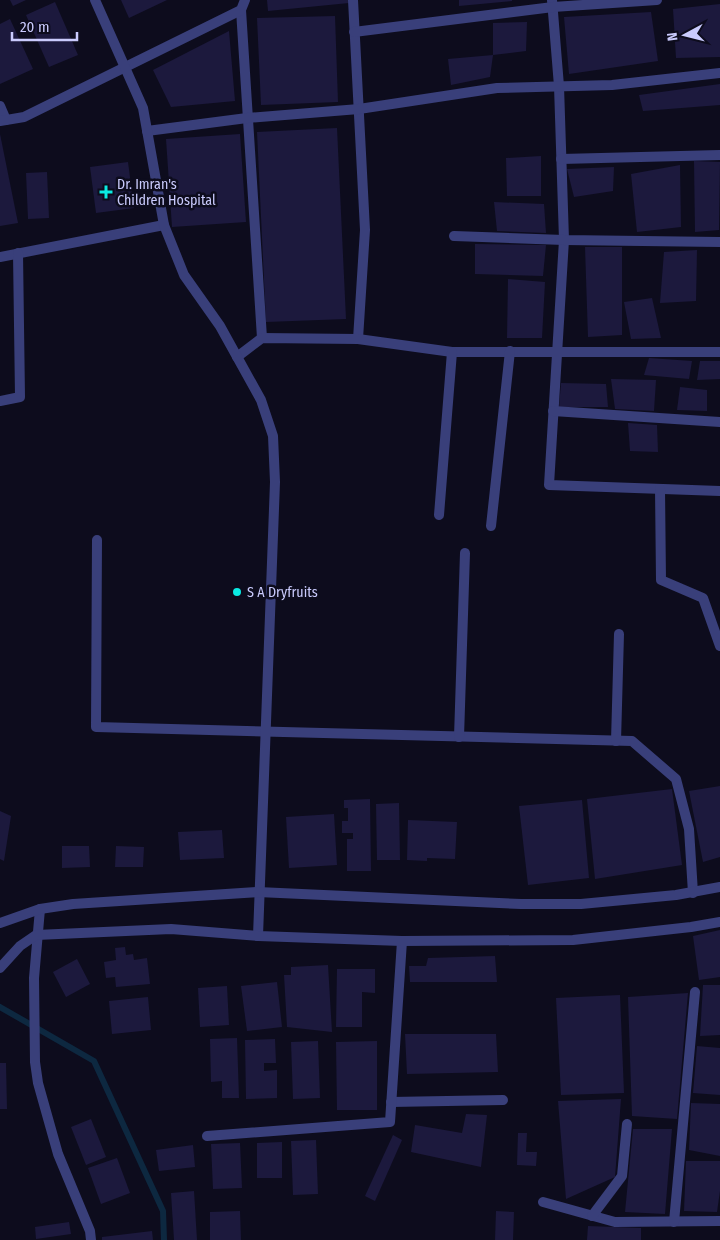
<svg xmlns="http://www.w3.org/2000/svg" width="720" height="1240" viewBox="0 0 720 1240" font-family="'Fira Sans Condensed',sans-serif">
<rect width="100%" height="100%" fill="#0d0c1d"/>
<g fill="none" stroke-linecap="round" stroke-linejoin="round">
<!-- stream -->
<path stroke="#0d2840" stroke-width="6" d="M0 1007 94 1061 163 1211 164 1240"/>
</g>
<!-- building -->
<g fill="#1c193d">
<path d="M10 0H26L13 6Z"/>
<path d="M121 0H167L129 18Z"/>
<path d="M267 0H349V3L268 11Z"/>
<path d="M459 0H512V1L459 6Z"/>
<path d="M55 2 78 55 49 67 26 15Z"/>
<path d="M720 4V57L676 58 673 9Z"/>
<path d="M651 12 658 61 569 74 564 17Z"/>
<path d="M335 16 338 102 261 105 257 18Z"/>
<path d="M10 19 33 69 0 84V24Z"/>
<path d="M527 22 526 51 493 55V23Z"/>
<path d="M229 31 235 101 171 107 153 70Z"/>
<path d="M493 55 490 77 451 85 448 59Z"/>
<path d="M720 84V105L643 111 639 95Z"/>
<path d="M337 128 346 319 266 322 257 132Z"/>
<path d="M0 134 18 223 0 226Z"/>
<path d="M240 134 246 222 172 227 166 139Z"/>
<path d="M541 156V196H507L506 158Z"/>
<path d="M694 161 720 162 719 230 695 232Z"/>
<path d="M128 162 134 208 96 213 90 167Z"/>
<path d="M680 165 681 227 637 232 631 174Z"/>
<path d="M614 167 613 191 574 197 567 169Z"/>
<path d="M47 172 49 218 28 219 26 173Z"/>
<path d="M494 202 544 204 546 233 497 231Z"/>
<path d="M475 244 546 245 543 276 475 274Z"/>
<path d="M585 247H622V335L588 337Z"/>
<path d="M697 250 696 301 660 303 664 252Z"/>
<path d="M508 279 545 282 542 338H507Z"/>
<path d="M652 298 661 338 631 339 624 302Z"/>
<path d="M649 358 692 361 689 379 644 375Z"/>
<path d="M700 361H720V379L697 380Z"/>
<path d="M611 379 656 380 654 411 615 409Z"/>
<path d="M561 383 606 384 608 407H559Z"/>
<path d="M680 387 707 390V411L677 410Z"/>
<path d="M628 423 657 425 658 452 630 451Z"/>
<path d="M720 786V857L703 862 689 791Z"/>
<path d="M672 789 682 865 595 879 587 799Z"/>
<path d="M370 799 371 871H347V839H353V833H342V821H348V808H344V800Z"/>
<path d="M582 800 589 878 528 885 519 806Z"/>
<path d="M399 803 400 860H377L376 804Z"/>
<path d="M0 811 11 816 4 861 0 859Z"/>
<path d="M334 814 337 865 289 868 286 817Z"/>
<path d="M408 820 457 822 455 859 427 858V861L407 860Z"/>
<path d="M222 830 224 858 180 860 178 832Z"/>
<path d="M62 846H89L90 867 62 868Z"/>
<path d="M116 846 144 847 143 867H115Z"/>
<path d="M720 930V977L699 980 693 936Z"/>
<path d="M125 947 126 955 133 954 134 960 147 958 150 984 116 987 115 977 106 978 104 962 116 960 115 948Z"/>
<path d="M495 956 497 982H410L409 966H426L428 958Z"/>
<path d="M77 959 90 984 66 997 53 972Z"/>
<path d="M328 965 332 1032 287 1027 284 975H291V967Z"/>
<path d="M337 969H375V993L362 992V1027H336Z"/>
<path d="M277 982 282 1027 247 1031 241 986Z"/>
<path d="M703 985H720V1035L700 1036Z"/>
<path d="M227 986 229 1025 200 1027 198 988Z"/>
<path d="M688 993 677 1119 632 1116 628 997Z"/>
<path d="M620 995 624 1093 561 1095 556 998Z"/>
<path d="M148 997 151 1030 112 1034 109 1001Z"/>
<path d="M405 1034H496L498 1072 407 1074Z"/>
<path d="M237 1038 239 1098H222V1081L211 1082 210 1039Z"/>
<path d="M275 1039 276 1063H264V1071L277 1070V1098L246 1099 245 1040Z"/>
<path d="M318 1041 320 1098 293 1099 291 1042Z"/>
<path d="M377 1041V1110H337L336 1042Z"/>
<path d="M697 1046 720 1048V1095L693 1093Z"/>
<path d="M0 1063H6L7 1109H0Z"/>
<path d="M621 1099 615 1177 566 1199 558 1101Z"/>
<path d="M691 1103 720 1104V1156L689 1150Z"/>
<path d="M466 1114 487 1115 481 1167 411 1152 415 1125 462 1133Z"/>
<path d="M91 1119 106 1157 86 1165 71 1127Z"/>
<path d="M633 1129H672L665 1214 625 1212Z"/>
<path d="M518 1133H527L526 1152H537L536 1166 517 1165Z"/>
<path d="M393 1135 402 1140 375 1201 365 1196Z"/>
<path d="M316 1140 318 1194 293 1195 291 1141Z"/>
<path d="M282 1142V1178H257V1143Z"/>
<path d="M240 1143 242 1188 213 1189 211 1144Z"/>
<path d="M193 1145 195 1167 159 1171 156 1150Z"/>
<path d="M117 1158 130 1193 101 1204 88 1168Z"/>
<path d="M686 1161H720V1191L717 1212 684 1211Z"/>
<path d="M194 1191 197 1240H174L171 1193Z"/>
<path d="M240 1211 241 1240H210V1212Z"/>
<path d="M496 1211 514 1212 513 1240H495Z"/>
<path d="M69 1222 71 1234 36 1239 35 1227Z"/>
<path d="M588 1226 641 1228V1240H587Z"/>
<path d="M152 1231 153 1240H102V1237Z"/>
</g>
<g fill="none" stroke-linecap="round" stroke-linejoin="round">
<!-- minor -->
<g stroke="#393f7a" stroke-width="10">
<path d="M353 0 365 230 358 339"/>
<path d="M552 0 559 86 564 240 549 485 720 491"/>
<path d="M241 10 262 338"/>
<path d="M354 32 553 7 657 0"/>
<path d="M0 106 6 120"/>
<path d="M0 121 24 117 241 10 245 0"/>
<path d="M147 131 247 118 359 109 497 88 612 85 720 73"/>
<path d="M561 159 720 155"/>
<path d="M454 236 564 240 720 242"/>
<path d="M0 257 164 225"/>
<path d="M237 357 262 338 358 339 452 352H720"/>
<path d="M0 401 20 397 18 253"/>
<path d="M553 411 720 422"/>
<path d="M660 489 661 580 703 598 720 646"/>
<path d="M439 515 452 352"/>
<path d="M491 526 510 351"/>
<path d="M97 540 96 727 632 741 676 779 689 829 693 893"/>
<path d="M459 737 465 553"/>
<path d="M616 741 619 634"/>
<path d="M391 1102 503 1100"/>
<path d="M207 1136 390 1122 402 941"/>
<path d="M543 1202 615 1222 720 1221"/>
<path d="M592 1216 622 1176 627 1124"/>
<path d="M674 1222 695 992"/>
</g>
<!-- tertiary -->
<g stroke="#393f7a" stroke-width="10">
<path d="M95 0 143 108 164 225 184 275 220 326 261 400 273 436 275 482 258 936"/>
<path d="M40 909 34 978 35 1062 38 1083 58 1154 90 1231 91 1240"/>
<path d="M0 923 40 909 73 904 258 892 521 904H581L676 895 720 887"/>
<path d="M0 968 20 946 36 935 171 929 258 936 402 941 573 940 691 927 720 922"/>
</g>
</g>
<!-- markers -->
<g fill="#0aeae3" stroke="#0d0c1d" stroke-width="2">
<path d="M103.5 184.5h5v5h5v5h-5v5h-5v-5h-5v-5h5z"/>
<circle cx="237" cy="592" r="5"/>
</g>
<g text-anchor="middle" stroke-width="5" stroke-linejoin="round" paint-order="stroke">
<!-- poi labels -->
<g font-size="14" fill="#cacbfd" stroke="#0d0c1d" text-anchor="start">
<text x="117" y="189">Dr. Imran's<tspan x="117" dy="16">Children Hospital</tspan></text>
<text x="247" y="597">S A Dryfruits</text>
</g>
</g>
<!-- north arrow -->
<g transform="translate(685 35) rotate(263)" stroke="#0d0c1d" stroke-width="4" paint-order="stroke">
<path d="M0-4L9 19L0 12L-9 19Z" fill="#cacbfd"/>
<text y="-8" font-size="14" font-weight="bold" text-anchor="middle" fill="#cacbfd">N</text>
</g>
<!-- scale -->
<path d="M12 32v8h65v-8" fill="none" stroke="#cacbfd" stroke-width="2.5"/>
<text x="20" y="32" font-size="15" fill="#cacbfd" stroke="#0d0c1d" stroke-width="4" paint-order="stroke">20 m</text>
</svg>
